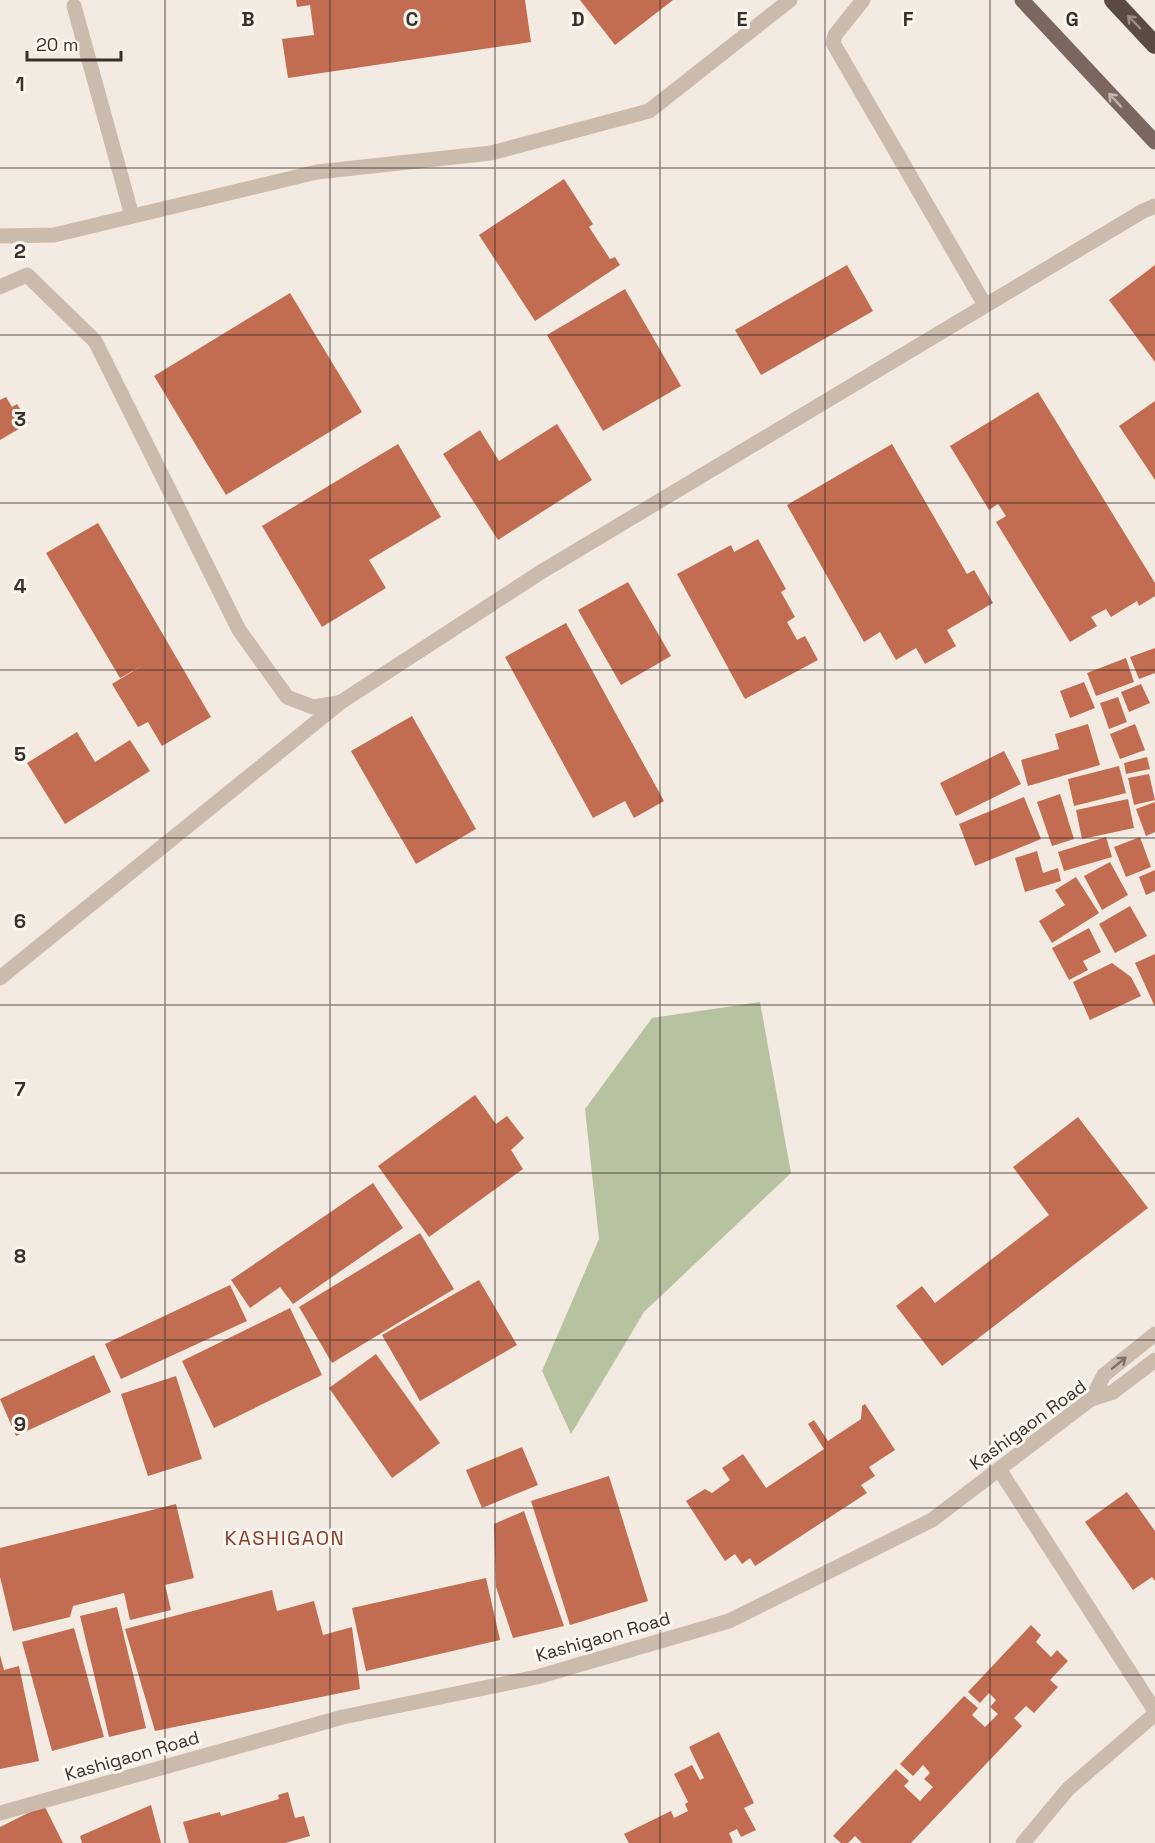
<svg xmlns="http://www.w3.org/2000/svg" width="1155" height="1843" viewBox="0 0 1155 1843" font-family="'Space Grotesk',sans-serif">
<rect width="100%" height="100%" fill="#f3ebe1"/>
<!-- green -->
<path fill="#b7c2a1" d="M760 1002 791 1173 644 1312 571 1434 542 1371 599 1239 585 1109 652 1018Z"/>
<!-- building -->
<g fill="#c26c51">
<path d="M296 0H525L531 42 288 78 282 39 314 35 310 5 297 7Z"/>
<path d="M580 0H673L615 45Z"/>
<path d="M564 179 593 224 589 227 610 259 615 257 620 265 535 321 479 235Z"/>
<path d="M847 265 873 311 761 375 735 330Z"/>
<path d="M1155 265V362L1109 300Z"/>
<path d="M625 289 681 386 603 431 547 335Z"/>
<path d="M290 293 362 412 226 495 154 376Z"/>
<path d="M1038 392 1155 583V596L1139 606 1137 601 1111 617 1106 609 1091 617 1097 626 1070 642 996 522 1006 516 998 504 989 510 950 446Z"/>
<path d="M6 397 12 407 17 404 29 423 0 440V400Z"/>
<path d="M1155 401V480L1119 426Z"/>
<path d="M557 424 592 480 498 540 443 454 480 430 499 461Z"/>
<path d="M398 444 441 517 369 560 386 588 322 627 262 526Z"/>
<path d="M892 444 967 574 974 570 993 603 947 630 956 646 925 664 916 648 896 660 880 632 864 642 787 505Z"/>
<path d="M98 523 211 717 162 746 148 722 138 727 112 684 143 665 120 678 46 553Z"/>
<path d="M758 539 786 589 781 592 795 617 787 622 797 640 805 636 818 660 745 699 677 574 731 545 734 552Z"/>
<path d="M628 582 671 656 621 685 578 610Z"/>
<path d="M566 623 664 801 634 818 625 801 593 818 505 657Z"/>
<path d="M1155 648V673L1139 679 1130 657Z"/>
<path d="M1126 658 1134 682 1096 696 1087 673Z"/>
<path d="M1084 682 1095 708 1070 718 1060 691Z"/>
<path d="M1141 684 1150 703 1129 712 1121 692Z"/>
<path d="M1118 697 1127 722 1109 729 1100 703Z"/>
<path d="M412 716 476 829 416 864 351 751Z"/>
<path d="M1088 724 1100 765 1028 786 1021 760 1059 749 1055 734Z"/>
<path d="M1135 724 1145 750 1120 759 1110 734Z"/>
<path d="M77 732 95 762 130 740 150 771 65 824 27 763Z"/>
<path d="M1004 751 1021 784 956 816 940 783Z"/>
<path d="M1147 757 1150 769 1126 774 1124 763Z"/>
<path d="M1119 766 1126 793 1074 806 1068 779Z"/>
<path d="M1149 774 1155 800 1134 805 1128 778Z"/>
<path d="M1060 794 1074 839 1052 846 1037 802Z"/>
<path d="M1024 797 1041 839 975 866 959 824Z"/>
<path d="M1128 799 1134 828 1082 839 1076 810Z"/>
<path d="M1155 802V832L1146 836 1136 809Z"/>
<path d="M1106 837 1112 857 1064 871 1058 852Z"/>
<path d="M1140 837 1151 867 1126 877 1114 847Z"/>
<path d="M1037 851 1043 873 1058 868 1061 881 1025 892 1015 858Z"/>
<path d="M1110 862 1128 895 1102 910 1084 876Z"/>
<path d="M1155 870V891L1146 895 1139 877Z"/>
<path d="M1076 877 1099 913 1052 943 1039 921 1065 905 1055 890Z"/>
<path d="M1130 906 1147 936 1115 953 1099 924Z"/>
<path d="M1089 928 1101 952 1083 961 1088 970 1069 980 1052 948Z"/>
<path d="M1155 954V1007L1135 963Z"/>
<path d="M1112 963 1131 977 1141 996 1090 1020 1073 982Z"/>
<path d="M475 1095 496 1124 507 1116 524 1138 511 1150 523 1169 429 1237 378 1166Z"/>
<path d="M1078 1117 1148 1208 942 1366 896 1306 922 1286 935 1303 1049 1215 1013 1167Z"/>
<path d="M373 1183 403 1228 293 1304 280 1287 250 1308 231 1280Z"/>
<path d="M420 1233 454 1289 332 1363 299 1307Z"/>
<path d="M479 1280 517 1345 420 1401 382 1335Z"/>
<path d="M230 1285 247 1321 121 1379 105 1344Z"/>
<path d="M290 1308 322 1375 214 1428 182 1361Z"/>
<path d="M376 1354 440 1443 392 1478 329 1388Z"/>
<path d="M94 1355 111 1392 16 1436 0 1399Z"/>
<path d="M176 1376 202 1459 148 1476 121 1394Z"/>
<path d="M865 1404 895 1450 869 1467 875 1476 861 1485 867 1493 755 1566 750 1558 742 1564 735 1554 725 1561 686 1501 705 1489 712 1493 730 1480 722 1468 743 1454 766 1488 824 1449 808 1424 814 1420 828 1441 861 1419 862 1406Z"/>
<path d="M522 1447 538 1485 482 1508 466 1470Z"/>
<path d="M609 1476 648 1601 570 1625 531 1501Z"/>
<path d="M1127 1492 1155 1531V1581L1152 1577 1133 1590 1085 1522Z"/>
<path d="M176 1504 194 1578 165 1585 171 1610 130 1620 124 1593 73 1606 70 1617 13 1631 0 1577V1548Z"/>
<path d="M524 1511 564 1626 513 1638 496 1587 494 1524Z"/>
<path d="M486 1578 500 1640 366 1671 352 1608Z"/>
<path d="M272 1590 277 1611 314 1601 323 1635 352 1627 360 1689 155 1731 125 1629Z"/>
<path d="M117 1607 146 1728 109 1737 80 1616Z"/>
<path d="M1031 1625 1041 1635 1036 1642 1051 1657 1057 1650 1068 1661 1050 1680 1058 1687 1034 1713 1026 1706 1014 1718 1022 1726 911 1843H862L855 1836 848 1843H841L833 1836 896 1769 909 1781 904 1786 920 1801 933 1787 924 1779 930 1773 923 1765 913 1776 900 1764 964 1696 978 1708 972 1715 985 1727 998 1714 990 1707 996 1700 989 1693 980 1703 968 1692Z"/>
<path d="M74 1628 104 1737 52 1751 22 1642Z"/>
<path d="M0 1655 4 1670 19 1666 39 1761 0 1769Z"/>
<path d="M719 1732 754 1803 744 1808 756 1830 741 1837 737 1829 729 1833 733 1842 731 1843H629L624 1834 671 1811 674 1818 688 1811 685 1804 688 1802 674 1774 692 1765 700 1780 704 1778 689 1747Z"/>
<path d="M288 1792 295 1818 304 1816 310 1836 285 1843H189L183 1822 220 1812 221 1816 279 1799 278 1795Z"/>
<path d="M44 1805 63 1843H0V1827Z"/>
<path d="M151 1805 161 1843H82L80 1836Z"/>
</g>
<g fill="none" stroke-linecap="round" stroke-linejoin="round">
<!-- minor -->
<g stroke="#cbbbad" stroke-width="15">
<path d="M863 0 835 35 833 43 985 305"/>
<path d="M74 6 132 216"/>
<path d="M0 236 54 235 317 172 491 153 649 111 790 0"/>
<path d="M0 287 27 275 95 341 239 630 287 697 313 707 338 703"/>
<path d="M0 978 341 702 541 572 1143 211 1155 206"/>
<path d="M1091 1399 1104 1375 1155 1334"/>
<path d="M999 1469 1155 1711"/>
<path d="M0 1813 343 1717 537 1677 729 1621 932 1520 1091 1399 1113 1392 1155 1360"/>
<path d="M1023 1843 1068 1789 1155 1714"/>
</g>
<!-- major -->
<path stroke="#7b675d" stroke-width="15" d="M1022 0 1155 142"/>
<!-- highway -->
<path stroke="#5a4a43" stroke-width="18" d="M1113 0 1155 45"/>
</g>
<!-- one-way arrows -->
<defs><path id="oneway-shaft" d="M-6 0H5M1.5-3L5.5 0L1.5 3" fill="none" stroke-width="1.6" stroke-linecap="round" stroke-linejoin="round" transform="scale(1.5)"/></defs>
<use stroke="#9a8e87" href="#oneway-shaft" transform="translate(1134 22) rotate(-134)"/>
<use stroke="#c1b5ad" href="#oneway-shaft" transform="translate(1115 100) rotate(-133)"/>
<use stroke="#7b6f66" href="#oneway-shaft" transform="translate(1119 1363) rotate(-39)"/>
<!-- grid -->
<path fill="none" stroke="#3a302b" stroke-width="1.5" stroke-opacity="0.55" d="M165 0V1843M330 0V1843M495 0V1843M660 0V1843M825 0V1843M990 0V1843M0 168H1155M0 335H1155M0 503H1155M0 670H1155M0 838H1155M0 1005H1155M0 1173H1155M0 1340H1155M0 1508H1155M0 1675H1155"/>
<g text-anchor="middle" stroke-width="6" stroke-linejoin="round" paint-order="stroke">
<!-- street labels -->
<g font-size="18" fill="#3a302b" stroke="#faf5ee">
<text transform="translate(1028 1425) rotate(-36)" y="6">Kashigaon Road</text>
<text transform="translate(603 1637) rotate(-16)" y="6">Kashigaon Road</text>
<text transform="translate(132 1756) rotate(-16)" y="6">Kashigaon Road</text>
</g>
<!-- neighbourhood labels -->
<g font-size="20" letter-spacing="1.5" fill="#863d27" stroke="#faf5ee">
<text x="285" y="1545">KASHIGAON</text>
</g>
</g>
<g font-size="20" text-anchor="middle" font-weight="bold" fill="#3a302b" stroke="#faf5ee" stroke-width="6" stroke-linejoin="round" paint-order="stroke">
<text x="248" y="26">B</text>
<text x="412" y="26">C</text>
<text x="578" y="26">D</text>
<text x="742" y="26">E</text>
<text x="908" y="26">F</text>
<text x="1072" y="26">G</text>
<text x="20" y="91">1</text>
<text x="20" y="258">2</text>
<text x="20" y="426">3</text>
<text x="20" y="593">4</text>
<text x="20" y="761">5</text>
<text x="20" y="928">6</text>
<text x="20" y="1096">7</text>
<text x="20" y="1263">8</text>
<text x="20" y="1431">9</text>
</g>
<!-- scale -->
<path d="M27 51v9h94v-9" fill="none" stroke="#3a302b" stroke-width="3"/>
<text x="36" y="51" font-size="18" fill="#3a302b" stroke="#faf5ee" stroke-width="4.5" paint-order="stroke">20 m</text>
</svg>
